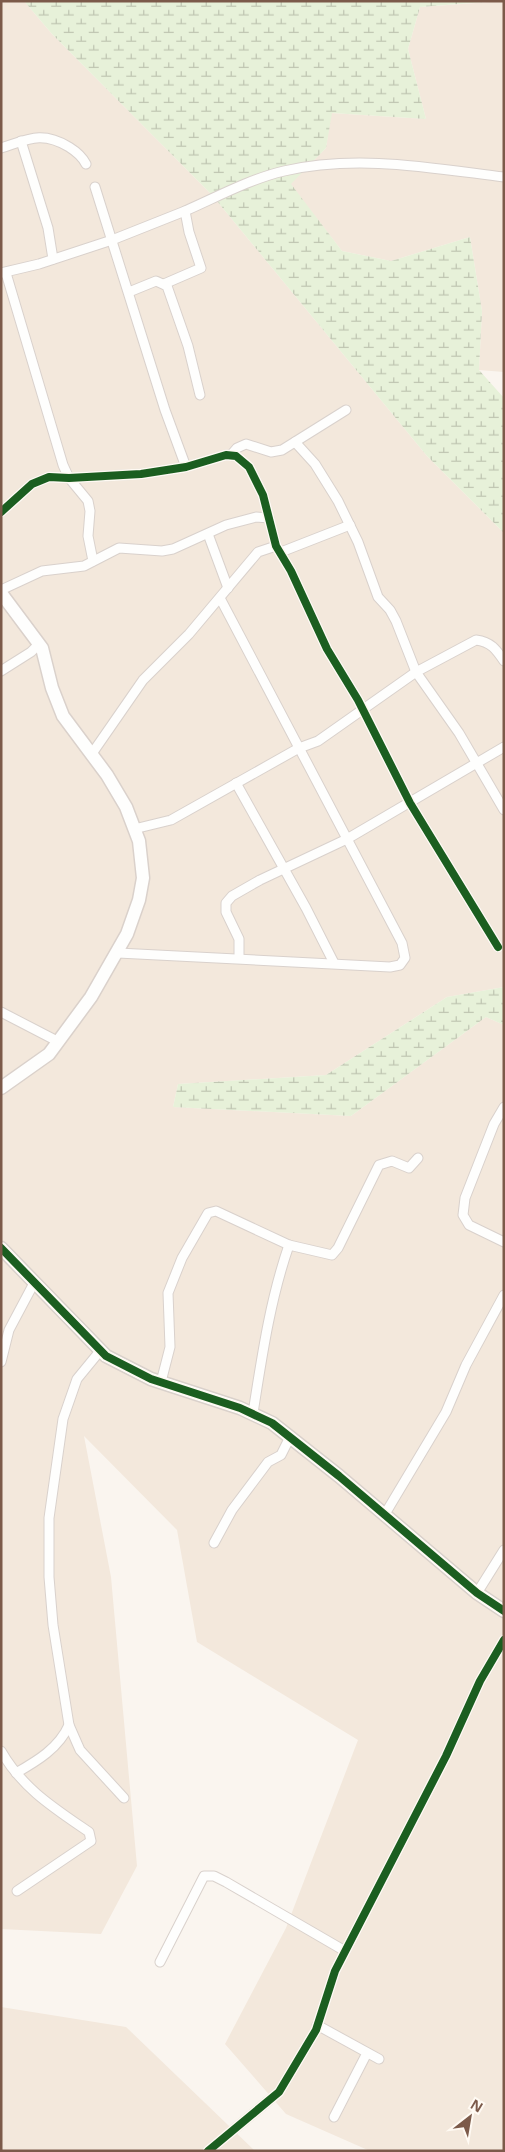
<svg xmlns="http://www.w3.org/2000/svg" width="505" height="2152" viewBox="0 0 505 2152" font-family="'Noto Sans',sans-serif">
<defs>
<pattern id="wetland-marsh" width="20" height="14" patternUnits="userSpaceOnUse" patternTransform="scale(1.25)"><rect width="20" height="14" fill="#e7f1d9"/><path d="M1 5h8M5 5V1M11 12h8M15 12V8" fill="none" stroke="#c0c6b2"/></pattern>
</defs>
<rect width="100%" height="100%" fill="#faf5ef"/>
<!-- residential -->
<g fill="#f3e8dc">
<path d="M1 1H24L52 34 212 195 427 456 504 533V987L447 997 326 1075 178 1084 173 1107 351 1116 486 1017 504 1025V2151H370L286 2114 225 2044 286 1928 358 1740 197 1642 177 1530 84 1436 111 1577 137 1866 101 1934 1 1929Z"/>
<path d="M504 1V372L479 370 482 311 470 237 391 261 342 251 290 184 326 148 331 113 426 119 408 49 420 7Z"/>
<path d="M1 2007 126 2027 255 2151H1Z"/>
</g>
<!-- wetland -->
<g fill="url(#wetland-marsh)">
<path d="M24 1H497L420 7 408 49 426 119 332 113 326 148 291 184 342 251 391 261 470 237 482 311 479 370 504 398V533L427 456 212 195 52 34Z"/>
<path d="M504 987V1025L486 1017 351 1116 173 1107 178 1084 326 1075 447 997Z"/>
</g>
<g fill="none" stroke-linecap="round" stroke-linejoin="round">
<!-- street casing -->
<g stroke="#d9d1cc" stroke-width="11">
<g id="street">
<path d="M21 141 48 228 53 259"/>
<path d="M1 148C29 139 42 131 69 147 77 152 82 156 86 164"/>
<path d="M95 187 165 410 186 467"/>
<path d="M185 211C217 197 250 179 284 171 357 154 431 168 504 177"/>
<path d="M1 273 39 264 112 240 185 211 189 232 201 268 164 284"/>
<path d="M6 273 63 465 69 478 88 501 90 511 88 536 93 561"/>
<path d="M129 292 156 281 167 286 188 346 200 395"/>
<path d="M295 442 315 464 338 501 358 542 378 597 390 610 396 621 416 672 459 733 504 810"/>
<path d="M231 455 237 448 246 444 271 452 282 450 346 410"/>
<path d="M1 512 32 484 49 477 69 478 141 474 186 467 226 455 236 456 249 467 263 495 276 546 291 571 327 649 358 700 410 803 498 947"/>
<path d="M208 534 228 588"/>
<path d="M281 552 350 525"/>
<path d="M1 590 42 571 84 566 119 548 162 551 173 549 226 525 256 517 269 518"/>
<path d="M1 671 31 652 39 644"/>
<path d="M91 755 143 680 189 634 258 552 276 546"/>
<path d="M236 783 306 908 334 963"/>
<path d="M134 829 171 820 299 748 318 741 416 672 476 640C491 642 496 649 504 661"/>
<path d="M118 953 390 967 400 965 405 958 402 943 220 598"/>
<path d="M239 958V939L226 912V903L232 896 260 880 347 839 504 747"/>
<path d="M1 1012 59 1042"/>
<path d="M504 1107 494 1124 465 1198 463 1215 469 1225 504 1242"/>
<path d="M100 1351 77 1379 63 1419 49 1518V1577L53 1625 69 1725 80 1750 124 1798"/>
<path d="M1 1362 9 1330 34 1283"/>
<path d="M161 1382 170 1347 168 1293 182 1258 208 1213 216 1211 289 1245 332 1255 338 1248 379 1165 392 1161 409 1168 418 1158"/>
<path d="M253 1413C262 1356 270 1300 289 1245"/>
<path d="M385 1514 446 1412 466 1365 504 1295"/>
<path d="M214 1543 232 1510 268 1462 281 1455 290 1437"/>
<path d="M477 1593 504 1550"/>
<path d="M1 1751C22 1788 54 1808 89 1832L91 1841 17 1891"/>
<path d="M16 1773C37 1761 59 1748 69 1725"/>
<path d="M160 1962 204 1876H214L226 1882 345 1951"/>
<path d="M317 2025 379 2059"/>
<path d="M334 2117 367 2053"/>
<path d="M208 2151 279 2092 316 2030 335 1971 446 1756 480 1681 504 1640"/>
</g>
</g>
<!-- secondary casing -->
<g stroke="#dad1cb" stroke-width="15">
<g id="secondary">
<path d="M1 593 42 648 52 688 63 716 107 775 126 807 139 841 143 878 139 900 127 934 91 997 49 1054 1 1088"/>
<path d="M1 1248 106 1356 151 1379 240 1408 272 1423 339 1476 477 1593 504 1611"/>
</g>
</g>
<!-- street -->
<use href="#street" stroke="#fefefd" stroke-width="9"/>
<!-- secondary -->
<use href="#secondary" stroke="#fefefd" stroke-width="12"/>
<!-- cycleway casing -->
<g stroke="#fffaf3" stroke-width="11">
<g id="cycleway">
<path d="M1 512 32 484 49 477 69 478 141 474 186 467 226 455 236 456 249 467 263 495 276 546 291 571 327 649 358 700 410 803 498 947"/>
<path d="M1 1248 106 1356 151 1379 240 1408 272 1423 339 1476 477 1593 504 1611"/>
<path d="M208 2151 279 2092 316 2030 335 1971 446 1756 480 1681 504 1640"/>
</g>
</g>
<!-- cycleway -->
<use href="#cycleway" stroke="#1b5e20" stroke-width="8"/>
</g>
<!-- border -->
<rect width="505" height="2152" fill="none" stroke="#7c5a4a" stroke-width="5"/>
<!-- north arrow -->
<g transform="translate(470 2117) rotate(31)" stroke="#fffaf3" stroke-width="4" paint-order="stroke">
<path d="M0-4L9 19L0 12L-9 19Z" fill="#7c5a4a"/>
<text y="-8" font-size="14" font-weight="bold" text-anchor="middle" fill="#7c5a4a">N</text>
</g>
</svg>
